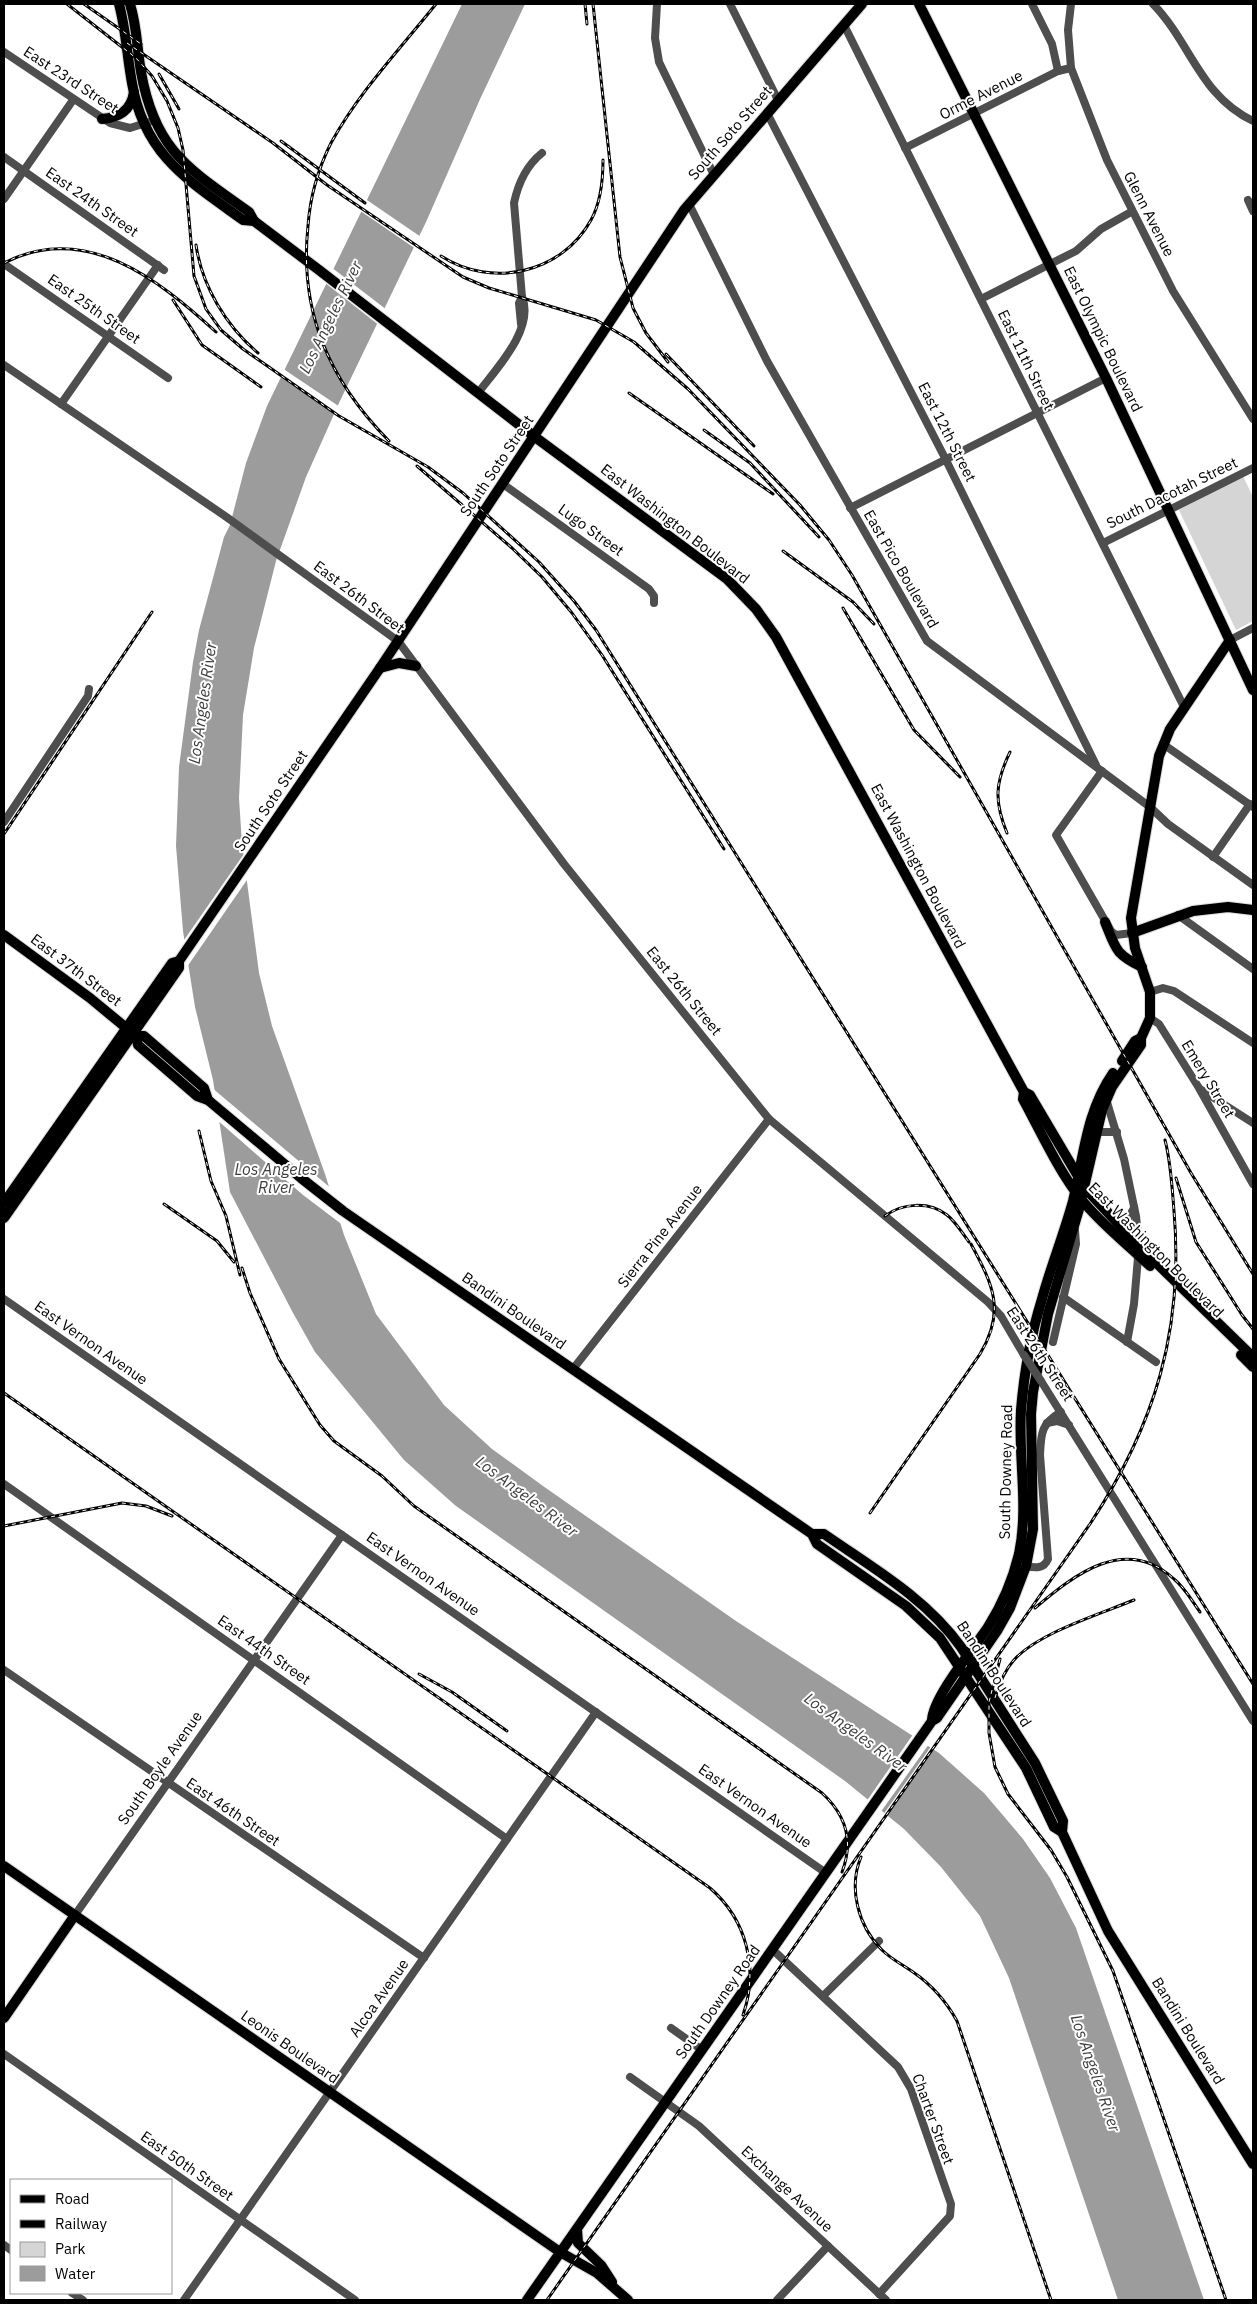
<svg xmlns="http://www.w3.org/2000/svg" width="1257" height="2304" viewBox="0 0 1257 2304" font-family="'IBM Plex Sans',sans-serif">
<rect width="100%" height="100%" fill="#fff"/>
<!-- green -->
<path fill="#d5d5d5" d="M1243 476 1253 497V621L1236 630 1179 510Z"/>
<!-- water -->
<path fill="#9c9c9c" d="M462 4H525L481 97 426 222 339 403 306 477 276 561 254 648 243 715 239 798 242 844 259 973 272 1026 325 1174 344 1235 376 1314 444 1405 492 1449 543 1486 736 1621 939 1753 984 1793 1023 1839 1050 1878 1076 1928 1204 2300H1118L1009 1978 980 1916 941 1867 904 1829 845 1781 456 1506 404 1460 315 1352 292 1311 230 1192 213 1080 195 1007 183 931 176 846 179 767 193 662 199 630 224 537 230 525 246 463 267 406Z"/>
<!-- pier -->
<g fill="#fff">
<path d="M364 198 421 237 416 249 359 210Z"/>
<path d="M331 267 387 310 380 326 324 282Z"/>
<path d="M282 368 340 407 336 415 279 376Z"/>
<path d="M246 851 249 877 187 967 182 943Z"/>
<path d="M211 1087 333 1190 344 1226 303 1195 216 1119Z"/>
<path d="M914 1733 929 1744 880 1813 866 1802Z"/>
<path d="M932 1745 935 1747 886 1817 883 1815Z"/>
</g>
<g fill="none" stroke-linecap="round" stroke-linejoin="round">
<!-- major casing -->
<g stroke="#dbdbdb" stroke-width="12">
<g id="major">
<path d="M119 4C126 30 127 56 132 83 144 155 189 181 243 220L254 221 319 270 535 437 727 579 756 609 776 637 1024 1092 1030 1095 1085 1188 1139 1246 1253 1357"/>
<path d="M130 4C137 26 137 49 141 72 155 151 189 169 249 212L254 221"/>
<path d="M919 4 1106 378 1253 690"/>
<path d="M102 119C119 117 131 111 134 92"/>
<path d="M380 668 399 663 416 666"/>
<path d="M1105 922C1116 949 1115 954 1142 967"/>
<path d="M1132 933 1193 911 1228 907 1253 910"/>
<path d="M4 935 90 998 136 1036 138 1045 197 1096 208 1100 301 1178 343 1211 812 1534 817 1544 906 1606 940 1638 1026 1768 1054 1827 1062 1832"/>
<path d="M136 1036H144L204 1088 208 1100"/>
<path d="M1122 1061 1135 1041 1141 1038"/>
<path d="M1024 1092 1023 1099C1041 1132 1058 1170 1081 1199 1101 1224 1127 1244 1150 1266"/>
<path d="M4 1203 172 963 179 961 380 668 684 210 862 4"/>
<path d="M4 1218 179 968V961"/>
<path d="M1241 1355 1253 1367"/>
<path d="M812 1534H824C873 1568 926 1598 961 1647L1035 1763 1063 1821 1062 1832 1108 1931 1253 2164"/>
<path d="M932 1720C933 1697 974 1648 988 1627 1002 1605 1013 1579 1019 1554 1029 1506 1018 1458 1021 1410 1024 1374 1031 1334 1042 1299 1051 1266 1064 1234 1073 1201 1084 1156 1086 1112 1113 1073"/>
<path d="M4 1866 560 2252 597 2273 628 2300"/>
<path d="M4 2018 75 1915"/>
<path d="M577 2229 578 2243 601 2265 612 2282"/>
<path d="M527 2300 932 1721 937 1718 997 1631 1010 1608 1026 1566 1033 1529 1031 1414 1033 1392 1048 1314 1079 1209 1102 1110 1112 1087 1141 1045V1038L1150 1018V992L1135 948 1131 918 1159 756 1170 729 1230 640"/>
</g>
</g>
<!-- minor -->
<g stroke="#4e4e4e" stroke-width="8">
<path d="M657 4 655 38 659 62 714 175"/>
<path d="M730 4 778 100"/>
<path d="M1032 4 1052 44 1058 71"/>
<path d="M1071 4 1068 30 1071 68 1107 160 1173 291 1253 419"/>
<path d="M1153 4C1191 43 1200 96 1253 121"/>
<path d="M844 25 1184 707"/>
<path d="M4 52 110 123 130 128 149 122"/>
<path d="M767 113 945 458 1096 765"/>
<path d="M905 148 1058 71 1071 68"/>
<path d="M4 157 164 270"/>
<path d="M4 199 73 100"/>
<path d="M1248 200 1253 211"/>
<path d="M689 204 767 361 927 641 1150 807 1168 824 1253 885"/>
<path d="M4 264 168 378"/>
<path d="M981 299 1076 251 1101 229 1131 212"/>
<path d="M521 324 519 303 522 297"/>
<path d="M4 365 225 516 398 641 564 864 769 1119 988 1302 1001 1316 1024 1355"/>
<path d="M478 393C496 369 535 329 522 297L514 203C518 184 527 165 542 153"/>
<path d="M61 404 158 265"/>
<path d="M503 484 649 589 654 596V603"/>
<path d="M850 508 1106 378"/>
<path d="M1103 543 1253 468"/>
<path d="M1230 640 1253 628"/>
<path d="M1163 744 1253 807"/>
<path d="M1102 771 1056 835 1111 931 1116 935 1132 933"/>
<path d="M4 822 88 696 89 689"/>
<path d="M1213 857 1250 804"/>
<path d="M1178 915 1253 969"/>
<path d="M1150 992 1163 988 1174 991 1253 1043"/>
<path d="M1150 1018 1159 1024 1199 1088 1253 1184"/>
<path d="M1200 1089 1253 1123"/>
<path d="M1106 1099 1124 1159 1136 1216 1139 1246 1134 1304 1127 1342"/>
<path d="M1096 1132H1117"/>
<path d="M1116 1223 1129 1217 1134 1208"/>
<path d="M1063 1297 1156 1362"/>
<path d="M4 1299 826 1873"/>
<path d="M1053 1342 1076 1244 1075 1230"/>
<path d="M573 1369 769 1119"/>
<path d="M1041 1381 1253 1721"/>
<path d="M1047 1423 1057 1421 1069 1425"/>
<path d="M4 1484 507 1839"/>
<path d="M1026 1566C1035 1568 1044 1569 1048 1559L1040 1455C1041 1433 1041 1424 1061 1412"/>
<path d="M4 1670 424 1958"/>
<path d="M75 1915 342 1535"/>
<path d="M773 1950 898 2067 911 2089 951 2204 950 2216 879 2294"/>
<path d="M823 1996 879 1941"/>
<path d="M671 2028 702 2050"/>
<path d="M4 2054 355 2300"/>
<path d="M630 2077 699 2126 886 2300"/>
<path d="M4 2245 11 2250"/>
<path d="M72 2293 83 2300"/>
<path d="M184 2300 596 1712"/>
<path d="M777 2300 828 2246"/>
</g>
<!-- major -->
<use href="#major" stroke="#000" stroke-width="10"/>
<!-- rail casing -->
<g stroke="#000" stroke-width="3">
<g id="rail">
<path d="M67 4 136 58 152 76 167 101 178 128 183 150 194 276 206 309 221 330 243 349 339 416 428 467 463 493 539 562 574 601 596 630 1253 1684"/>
<path d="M84 4 141 44"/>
<path d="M585 4 587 24"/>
<path d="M593 4 620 257 633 308 646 333 668 362"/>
<path d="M127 43 273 143 327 185 463 277 489 288 596 320 634 342 688 389 800 505 829 540 852 575 1191 1173 1253 1274"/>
<path d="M159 74 179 109"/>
<path d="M281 141 365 203"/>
<path d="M196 245C202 286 226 326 258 353"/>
<path d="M441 256C492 289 562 273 591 220 601 202 603 181 603 160"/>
<path d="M4 263C85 221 158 279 216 332"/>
<path d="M173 300 202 345 261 387"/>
<path d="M666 354 754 446"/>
<path d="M629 393 773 494"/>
<path d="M704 430 750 463 819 537"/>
<path d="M389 441C329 380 299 312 308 226 310 197 318 169 331 143 359 92 400 49 436 4"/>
<path d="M417 466 512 548 542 577 572 613 602 655 724 849"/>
<path d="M783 551 853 602 874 624"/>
<path d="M843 608 914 730 960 777"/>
<path d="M1007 833C994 801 995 783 1010 752"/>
<path d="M4 834 152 612"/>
<path d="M199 1131 211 1181 226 1216 240 1275"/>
<path d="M1176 1178 1196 1242 1242 1315 1253 1329"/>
<path d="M164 1204 217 1241 234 1262"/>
<path d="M885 1216C902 1203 929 1201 947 1215 956 1222 962 1233 969 1242"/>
<path d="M242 1268 250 1293 279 1359 320 1425 334 1441 382 1476 414 1506 822 1793C846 1815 854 1841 842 1872"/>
<path d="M4 1393 710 1888C747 1920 759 1969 743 2015"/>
<path d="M870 1513 980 1354C1006 1311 993 1285 971 1244"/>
<path d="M4 1526 122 1503 146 1506 172 1516"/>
<path d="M1035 1608C1074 1575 1125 1534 1174 1579 1185 1588 1192 1601 1200 1612"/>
<path d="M1000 1659 989 1702V1733L995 1767 1008 1794 1051 1850 1067 1877 1113 1971 1226 2300"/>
<path d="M419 1674 452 1692 507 1731"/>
<path d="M995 1698C999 1684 1004 1671 1014 1660 1038 1633 1100 1614 1134 1600"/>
<path d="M861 1857C848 1888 858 1926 882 1950 891 1959 903 1965 913 1972 932 1985 946 2001 957 2021L1051 2300"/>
<path d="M547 2300 1090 1524C1155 1425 1184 1330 1174 1211 1172 1187 1171 1163 1165 1140"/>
</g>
</g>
<!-- rail -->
<use href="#rail" stroke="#fff" stroke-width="1" stroke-dasharray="4" stroke-linecap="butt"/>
<!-- minor-bridge -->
<path stroke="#4e4e4e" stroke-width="8" d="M1024 1355 1041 1381"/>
</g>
<g text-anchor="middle" stroke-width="4" stroke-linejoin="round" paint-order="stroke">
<!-- street labels -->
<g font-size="15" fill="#000" stroke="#fff">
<text transform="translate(71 80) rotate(33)" y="5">East 23rd Street</text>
<text transform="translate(981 95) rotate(-27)" y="5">Orme Avenue</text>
<text transform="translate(730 133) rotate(-49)" y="5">South Soto Street</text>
<text transform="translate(92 202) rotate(35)" y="5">East 24th Street</text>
<text transform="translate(1149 214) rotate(63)" y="5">Glenn Avenue</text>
<text transform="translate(94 309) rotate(35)" y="5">East 25th Street</text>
<text transform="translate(1103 339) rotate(64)" y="5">East Olympic Boulevard</text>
<text transform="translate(1026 360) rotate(64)" y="5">East 11th Street</text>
<text transform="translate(947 432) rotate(63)" y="5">East 12th Street</text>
<text transform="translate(497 466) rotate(-56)" y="5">South Soto Street</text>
<text transform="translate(1172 493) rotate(-26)" y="5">South Dacotah Street</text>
<text transform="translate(675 524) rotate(38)" y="5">East Washington Boulevard</text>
<text transform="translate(591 530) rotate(36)" y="5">Lugo Street</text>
<text transform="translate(901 569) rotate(60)" y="5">East Pico Boulevard</text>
<text transform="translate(359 597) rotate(37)" y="5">East 26th Street</text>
<text transform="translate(271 801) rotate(-56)" y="5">South Soto Street</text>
<text transform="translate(918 866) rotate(62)" y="5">East Washington Boulevard</text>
<text transform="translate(76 970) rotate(37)" y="5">East 37th Street</text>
<text transform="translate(684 991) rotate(51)" y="5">East 26th Street</text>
<text transform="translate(1208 1079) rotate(59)" y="5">Emery Street</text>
<text transform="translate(660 1236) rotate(-52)" y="5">Sierra Pine Avenue</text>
<text transform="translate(1156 1250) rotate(45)" y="5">East Washington Boulevard</text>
<text transform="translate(514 1311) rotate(35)" y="5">Bandini Boulevard</text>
<text transform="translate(91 1343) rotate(35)" y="5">East Vernon Avenue</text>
<text transform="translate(1040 1354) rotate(57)" y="5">East 26th Street</text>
<text transform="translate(1006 1472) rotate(-89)" y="5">South Downey Road</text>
<text transform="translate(423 1574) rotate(35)" y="5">East Vernon Avenue</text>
<text transform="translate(264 1650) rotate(35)" y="5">East 44th Street</text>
<text transform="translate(994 1674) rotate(57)" y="5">Bandini Boulevard</text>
<text transform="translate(160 1768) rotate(-55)" y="5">South Boyle Avenue</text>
<text transform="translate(755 1806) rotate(35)" y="5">East Vernon Avenue</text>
<text transform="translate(233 1812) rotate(34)" y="5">East 46th Street</text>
<text transform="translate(379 1998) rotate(-55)" y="5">Alcoa Avenue</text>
<text transform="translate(718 2002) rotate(-55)" y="5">South Downey Road</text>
<text transform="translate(1188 2031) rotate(58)" y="5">Bandini Boulevard</text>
<text transform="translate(290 2047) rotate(35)" y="5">Leonis Boulevard</text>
<text transform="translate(933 2119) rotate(70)" y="5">Charter Street</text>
<text transform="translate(187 2166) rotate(35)" y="5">East 50th Street</text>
<text transform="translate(787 2189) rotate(43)" y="5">Exchange Avenue</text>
</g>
<!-- water labels -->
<g font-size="16" font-style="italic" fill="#3d3d3d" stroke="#fff">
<text transform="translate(330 317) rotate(-64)" y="6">Los Angeles River</text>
<text transform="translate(202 703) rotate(-82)" y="6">Los Angeles River</text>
<text x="276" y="1175">Los Angeles<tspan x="276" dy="18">River</tspan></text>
<text transform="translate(527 1496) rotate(37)" y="6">Los Angeles River</text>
<text transform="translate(856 1732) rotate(36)" y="6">Los Angeles River</text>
<text transform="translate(1096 2073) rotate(71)" y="6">Los Angeles River</text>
</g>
</g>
<!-- border -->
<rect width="1257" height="2304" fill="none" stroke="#000000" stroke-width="10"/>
<!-- legend -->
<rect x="10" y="2179" width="162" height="115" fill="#ffffff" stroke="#999999"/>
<rect x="20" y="2195" width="25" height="8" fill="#000000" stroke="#999999"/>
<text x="55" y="2204" font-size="15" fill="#000000">Road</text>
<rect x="20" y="2220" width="25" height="8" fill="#000000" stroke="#999999"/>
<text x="55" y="2229" font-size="15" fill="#000000">Railway</text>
<rect x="20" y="2242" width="25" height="15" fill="#d5d5d5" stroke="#999999"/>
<text x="55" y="2254" font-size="15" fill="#000000">Park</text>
<rect x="20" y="2266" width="25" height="15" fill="#9c9c9c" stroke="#999999"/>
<text x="55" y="2279" font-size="15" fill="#000000">Water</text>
</svg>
